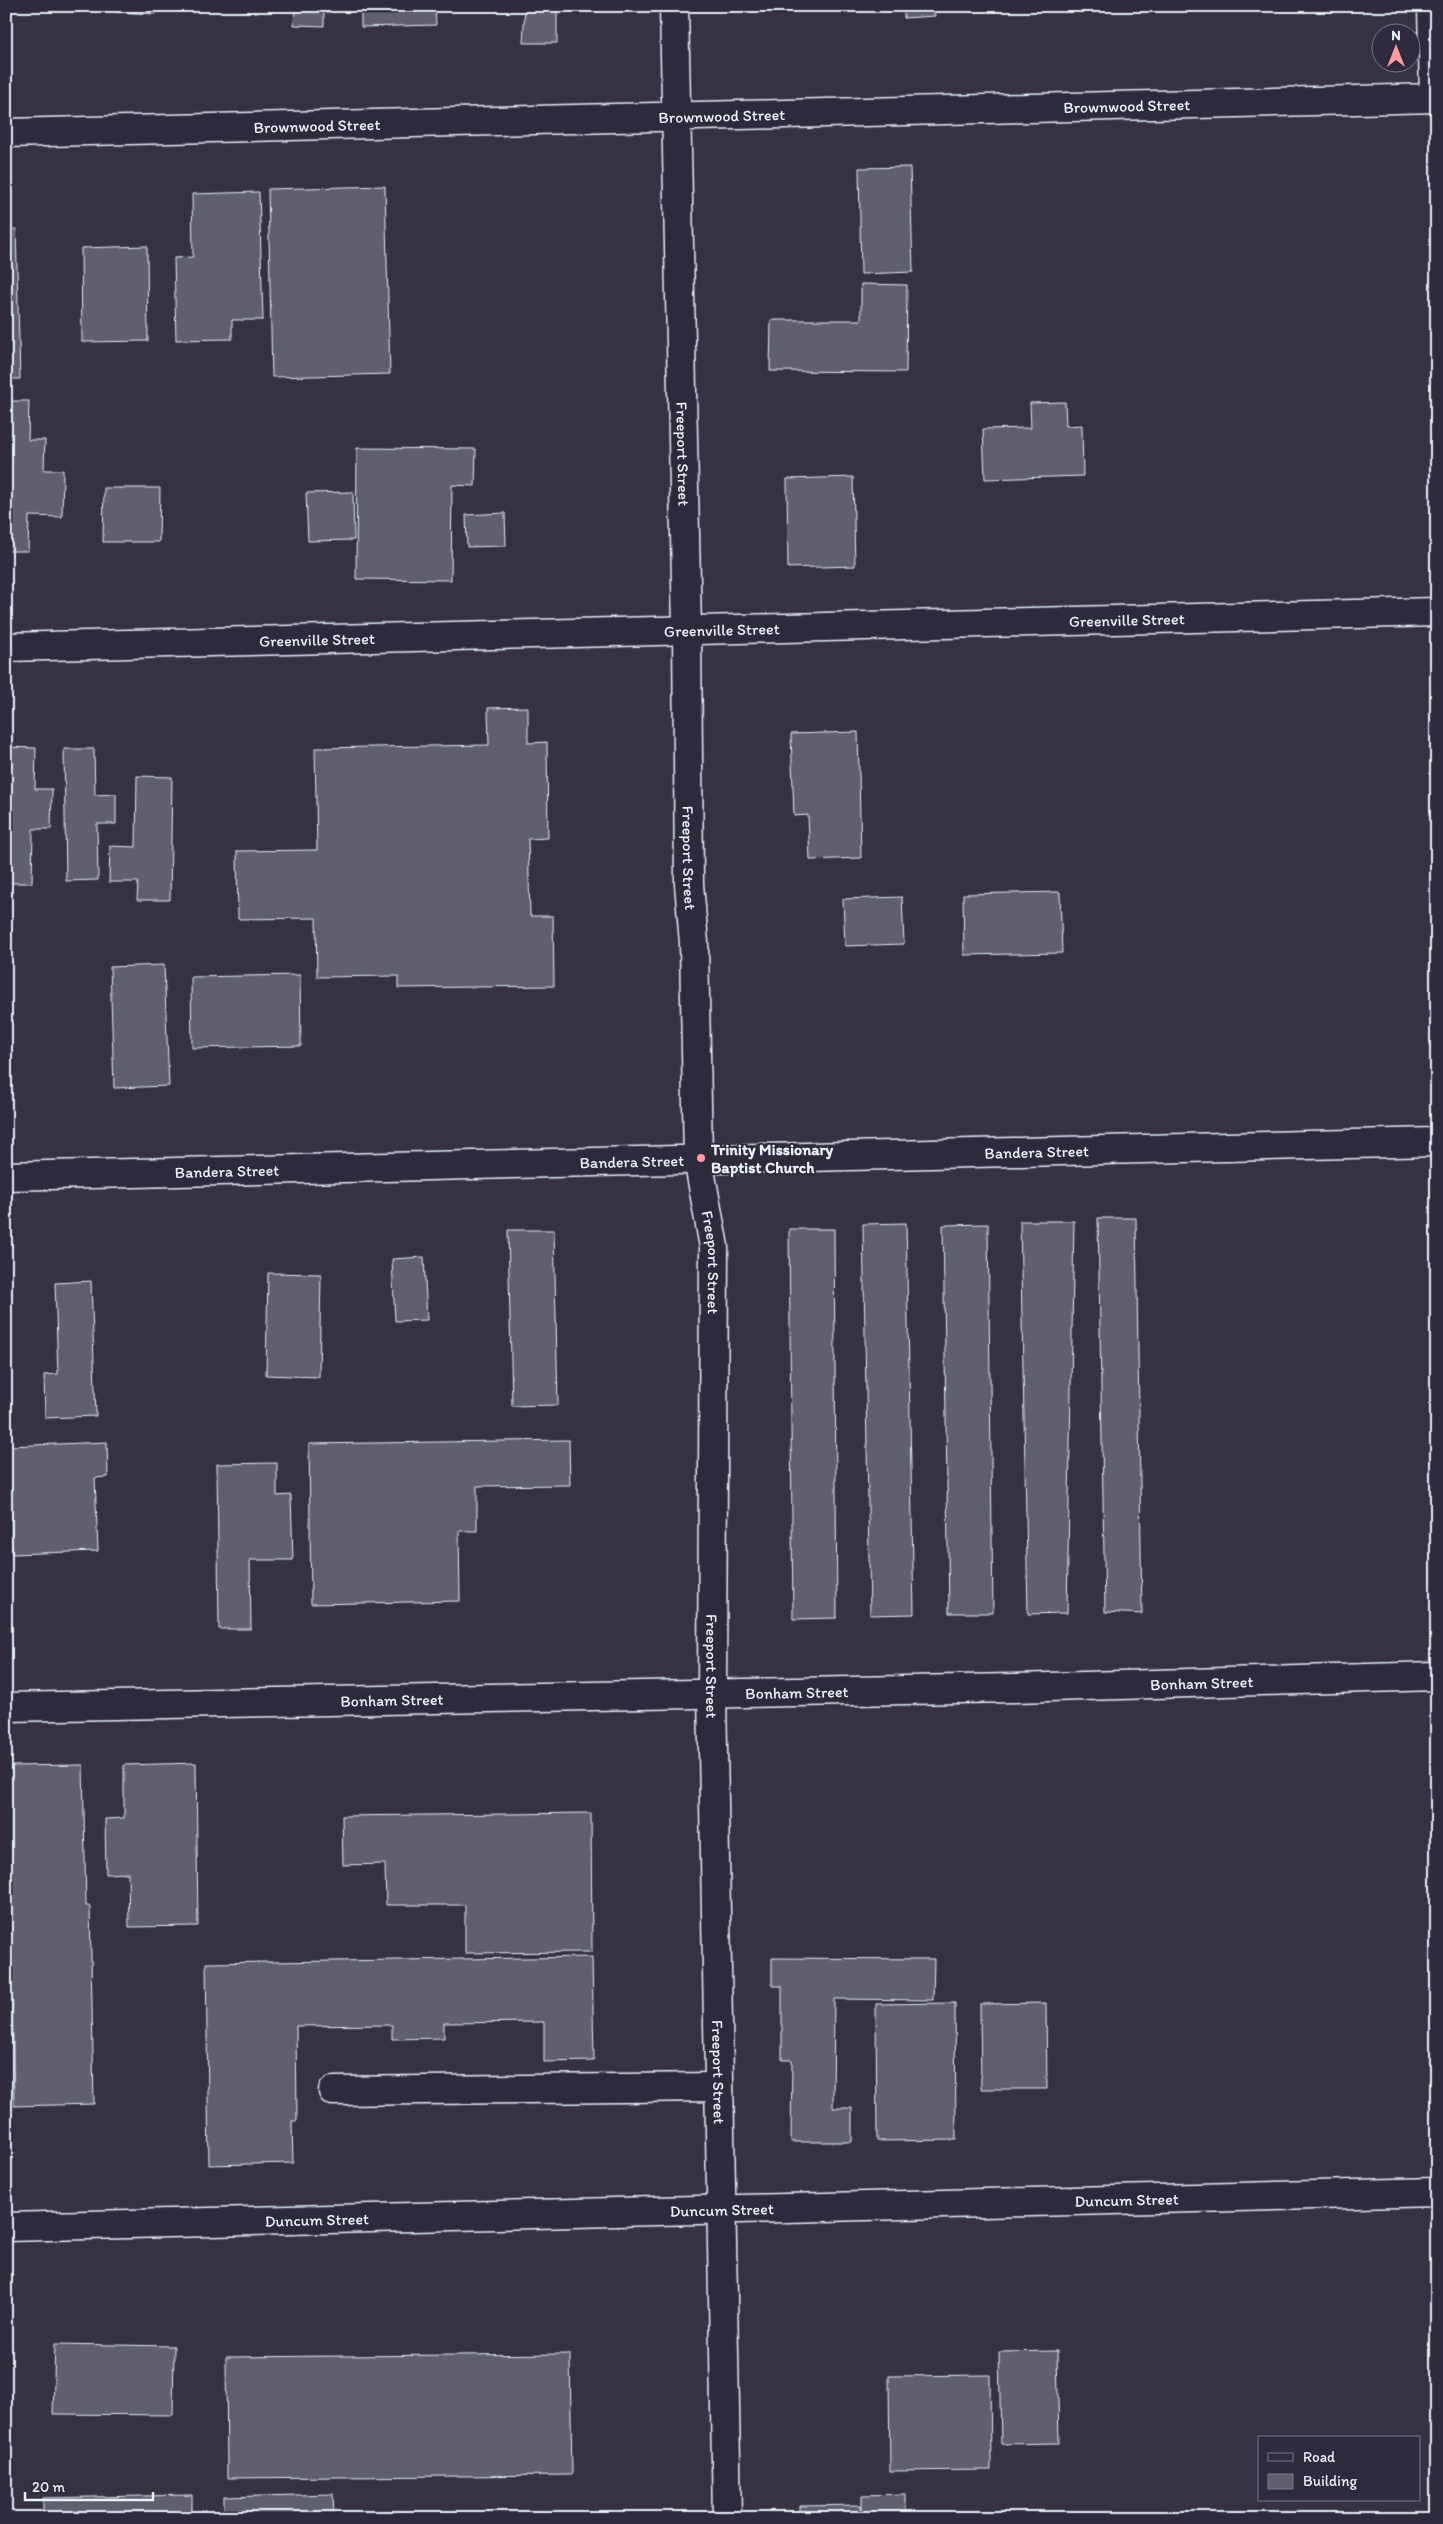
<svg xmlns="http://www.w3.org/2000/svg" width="1443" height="2524" viewBox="0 0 1443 2524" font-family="Itim,sans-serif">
<rect width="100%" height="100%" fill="#363244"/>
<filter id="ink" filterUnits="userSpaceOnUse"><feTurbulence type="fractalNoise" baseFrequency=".02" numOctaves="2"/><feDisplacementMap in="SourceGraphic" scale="10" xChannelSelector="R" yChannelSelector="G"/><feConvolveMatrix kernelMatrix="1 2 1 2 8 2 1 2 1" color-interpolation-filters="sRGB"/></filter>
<g filter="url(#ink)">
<!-- building -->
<g fill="#605e6e" stroke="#e8f1f8">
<path d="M6 6H10L11 51H6Z"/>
<path d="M115 6H155V14L114 12Z"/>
<path d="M295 6H324V26L294 25Z"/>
<path d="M361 6H435L436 25 361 27Z"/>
<path d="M525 6H557V43H523Z"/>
<path d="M904 6H934L935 16 904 18Z"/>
<path d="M910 167 913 272 861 274 859 168Z"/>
<path d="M385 186 390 374 272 377 268 189Z"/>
<path d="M259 192 263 320H232V339L176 340 174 258 193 257 192 194Z"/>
<path d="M16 229 20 379H6V230Z"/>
<path d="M147 246 148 341 82 342 81 248Z"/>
<path d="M861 284 907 285 906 372 770 371 771 320H861Z"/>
<path d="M6 401H29L28 440H45L44 470H63L62 517 29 516 28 551H6Z"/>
<path d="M1065 402 1066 426 1082 425 1083 476 985 479 983 429 1031 428 1030 403Z"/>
<path d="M357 448 476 449 475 486 452 485 451 580 356 579Z"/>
<path d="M853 477 855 566 788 568 787 479Z"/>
<path d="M104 488H160L159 542H103Z"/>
<path d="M353 492 354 540 308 541 306 493Z"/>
<path d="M505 513 506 546 467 547 466 515Z"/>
<path d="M528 707V743L547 742 548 838 528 839 530 916H553L554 986 398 988V976L317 977 316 918 238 919 237 851 317 850 315 748 489 745 488 708Z"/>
<path d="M858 732 861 858 810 860 808 815 794 816 791 734Z"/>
<path d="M6 747 36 748 35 789H52L51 829H33L32 883H6Z"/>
<path d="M64 749H94L95 795 116 794V824H97L98 880 66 881Z"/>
<path d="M137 776 172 777 170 900H137L138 882H109L110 846 136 847Z"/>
<path d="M1060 892 1062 953 964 955 963 894Z"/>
<path d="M902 897 904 944 845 946 843 899Z"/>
<path d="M164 965 169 1086 114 1088 110 967Z"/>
<path d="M300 975 301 1046 192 1048 191 977Z"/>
<path d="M1098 1218H1136L1142 1614 1105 1612Z"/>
<path d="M1020 1221H1074L1067 1613 1028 1614Z"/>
<path d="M906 1223 914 1614 870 1615 863 1224Z"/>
<path d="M988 1224 993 1613H949L943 1225Z"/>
<path d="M789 1229H834L837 1618 793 1619Z"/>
<path d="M508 1230H554L558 1405 512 1406Z"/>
<path d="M424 1257 427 1320 395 1321 392 1259Z"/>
<path d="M268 1273 321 1274 319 1377 266 1375Z"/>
<path d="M91 1281 96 1416 45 1418 44 1375 58 1374 55 1283Z"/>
<path d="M569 1440 570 1485 477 1486V1531H459L460 1601 311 1604 309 1444Z"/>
<path d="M107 1442 108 1477 95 1478 98 1551 12 1554 8 1446Z"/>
<path d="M277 1463V1496L291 1495 293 1560H250L251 1629H219L217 1464Z"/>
<path d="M196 1763 198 1926 129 1927 128 1873 106 1874 105 1819 124 1818V1765Z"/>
<path d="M83 1765 86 1906H90L94 2104 14 2106 8 1766Z"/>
<path d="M591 1813 592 1952 465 1953V1905H386L385 1864 343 1865 342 1816Z"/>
<path d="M592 1957 594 2061 544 2062V2022L444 2023V2038L392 2039V2025L296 2026 297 2121H292L293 2163 209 2165 206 1963Z"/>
<path d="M772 1958 934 1959 933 2000 834 1999 833 2108H852V2142H791L792 2060H782V1986H772Z"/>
<path d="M6 1982H10L7 2116H6Z"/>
<path d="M955 2003 956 2140 877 2141 876 2004Z"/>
<path d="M1046 2003 1047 2089H981L980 2004Z"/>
<path d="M55 2344 174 2346 173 2415 53 2414Z"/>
<path d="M1057 2351 1059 2443 1001 2444 999 2352Z"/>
<path d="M570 2354 572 2475 227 2478 226 2357Z"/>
<path d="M990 2375 991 2470 890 2471 889 2376Z"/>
<path d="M333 2494 334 2518H224V2497Z"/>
<path d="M906 2494V2518H862V2495Z"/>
<path d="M192 2495V2518H43V2498Z"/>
<path d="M861 2505 862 2518H800V2506Z"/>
</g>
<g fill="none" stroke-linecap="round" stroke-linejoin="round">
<!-- minor casing -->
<g stroke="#e8f1f8" stroke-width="31">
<g id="minor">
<path d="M1432 6 1434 98"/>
<path id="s1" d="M6 133 1437 98"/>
<path id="s2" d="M6 647 1437 612"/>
<path id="s3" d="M6 1176 1437 1142"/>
<path id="s4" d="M6 1707 1014 1688 1437 1676"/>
<path d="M333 2091 718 2087"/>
<path id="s5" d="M6 2227 1437 2192"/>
</g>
</g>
<!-- major casing -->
<g stroke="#e8f1f8" stroke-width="31">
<g id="major">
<path id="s6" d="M674 6 687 631 689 884 694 943 698 1159 714 1247 712 1693 727 2518"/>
</g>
</g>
<!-- minor -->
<use href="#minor" stroke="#2f2a3d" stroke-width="28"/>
<!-- major -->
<use href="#major" stroke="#2f2a3d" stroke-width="28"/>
</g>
</g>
<!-- markers -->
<circle fill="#ff9aa2" stroke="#2f2a3d" stroke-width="2" cx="701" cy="1158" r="5"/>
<g text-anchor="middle" stroke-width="4" stroke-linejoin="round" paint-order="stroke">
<!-- street labels -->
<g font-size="16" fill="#e8f1f8" stroke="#2f2a3d">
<text dy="6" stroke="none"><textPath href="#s1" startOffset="1121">Brownwood Street</textPath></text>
<text dy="6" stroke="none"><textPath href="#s1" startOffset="716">Brownwood Street</textPath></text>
<text dy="6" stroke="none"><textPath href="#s1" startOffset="311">Brownwood Street</textPath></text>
<text dy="6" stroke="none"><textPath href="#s6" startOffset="448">Freeport Street</textPath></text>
<text dy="6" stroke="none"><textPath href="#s2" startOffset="1121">Greenville Street</textPath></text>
<text dy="6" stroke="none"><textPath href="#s2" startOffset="716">Greenville Street</textPath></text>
<text dy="6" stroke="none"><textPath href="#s2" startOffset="311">Greenville Street</textPath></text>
<text dy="6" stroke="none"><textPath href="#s6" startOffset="852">Freeport Street</textPath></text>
<text dy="6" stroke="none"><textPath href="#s3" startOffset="1031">Bandera Street</textPath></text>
<text dy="6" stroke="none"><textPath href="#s3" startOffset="626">Bandera Street</textPath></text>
<text dy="6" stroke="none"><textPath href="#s3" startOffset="221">Bandera Street</textPath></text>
<text dy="6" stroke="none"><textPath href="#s6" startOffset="1258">Freeport Street</textPath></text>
<text dy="6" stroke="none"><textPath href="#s6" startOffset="1662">Freeport Street</textPath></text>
<text dy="6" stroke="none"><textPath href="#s4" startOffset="1196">Bonham Street</textPath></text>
<text dy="6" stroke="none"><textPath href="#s4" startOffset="791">Bonham Street</textPath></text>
<text dy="6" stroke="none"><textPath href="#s4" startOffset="386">Bonham Street</textPath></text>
<text dy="6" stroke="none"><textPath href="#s6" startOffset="2068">Freeport Street</textPath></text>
<text dy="6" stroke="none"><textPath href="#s5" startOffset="1121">Duncum Street</textPath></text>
<text dy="6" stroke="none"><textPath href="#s5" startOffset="716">Duncum Street</textPath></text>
<text dy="6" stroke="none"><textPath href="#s5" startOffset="311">Duncum Street</textPath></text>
</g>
<!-- poi labels -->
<g font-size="16" font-weight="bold" fill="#e8f1f8" stroke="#2f2a3d" text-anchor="start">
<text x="711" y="1155">Trinity Missionary<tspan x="711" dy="18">Baptist Church</tspan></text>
</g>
</g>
<!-- margin -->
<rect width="1443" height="2524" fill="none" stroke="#2f2a3d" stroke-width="25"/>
<rect x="12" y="12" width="1418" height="2499" fill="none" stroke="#e8f1f8" stroke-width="2" filter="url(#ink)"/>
<!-- legend -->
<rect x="1258" y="2436" width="162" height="65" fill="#2f2a3d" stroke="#797a88"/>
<rect x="1268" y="2453" width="25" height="8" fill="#2f2a3d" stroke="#797a88"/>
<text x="1303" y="2462" font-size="15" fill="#e8f1f8">Road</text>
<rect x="1268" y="2474" width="25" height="15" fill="#605e6e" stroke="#797a88"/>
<text x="1303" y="2486" font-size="15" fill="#e8f1f8">Building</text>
<!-- north arrow -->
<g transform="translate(1396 48)"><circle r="24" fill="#2f2a3d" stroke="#797a88"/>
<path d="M0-4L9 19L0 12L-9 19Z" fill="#ff9aa2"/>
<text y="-8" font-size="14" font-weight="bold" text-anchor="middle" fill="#e8f1f8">N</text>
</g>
<!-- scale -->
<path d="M25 2492v8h128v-8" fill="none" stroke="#e8f1f8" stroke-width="2.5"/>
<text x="32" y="2492" font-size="15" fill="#e8f1f8" stroke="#2f2a3d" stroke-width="4" paint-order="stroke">20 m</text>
</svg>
